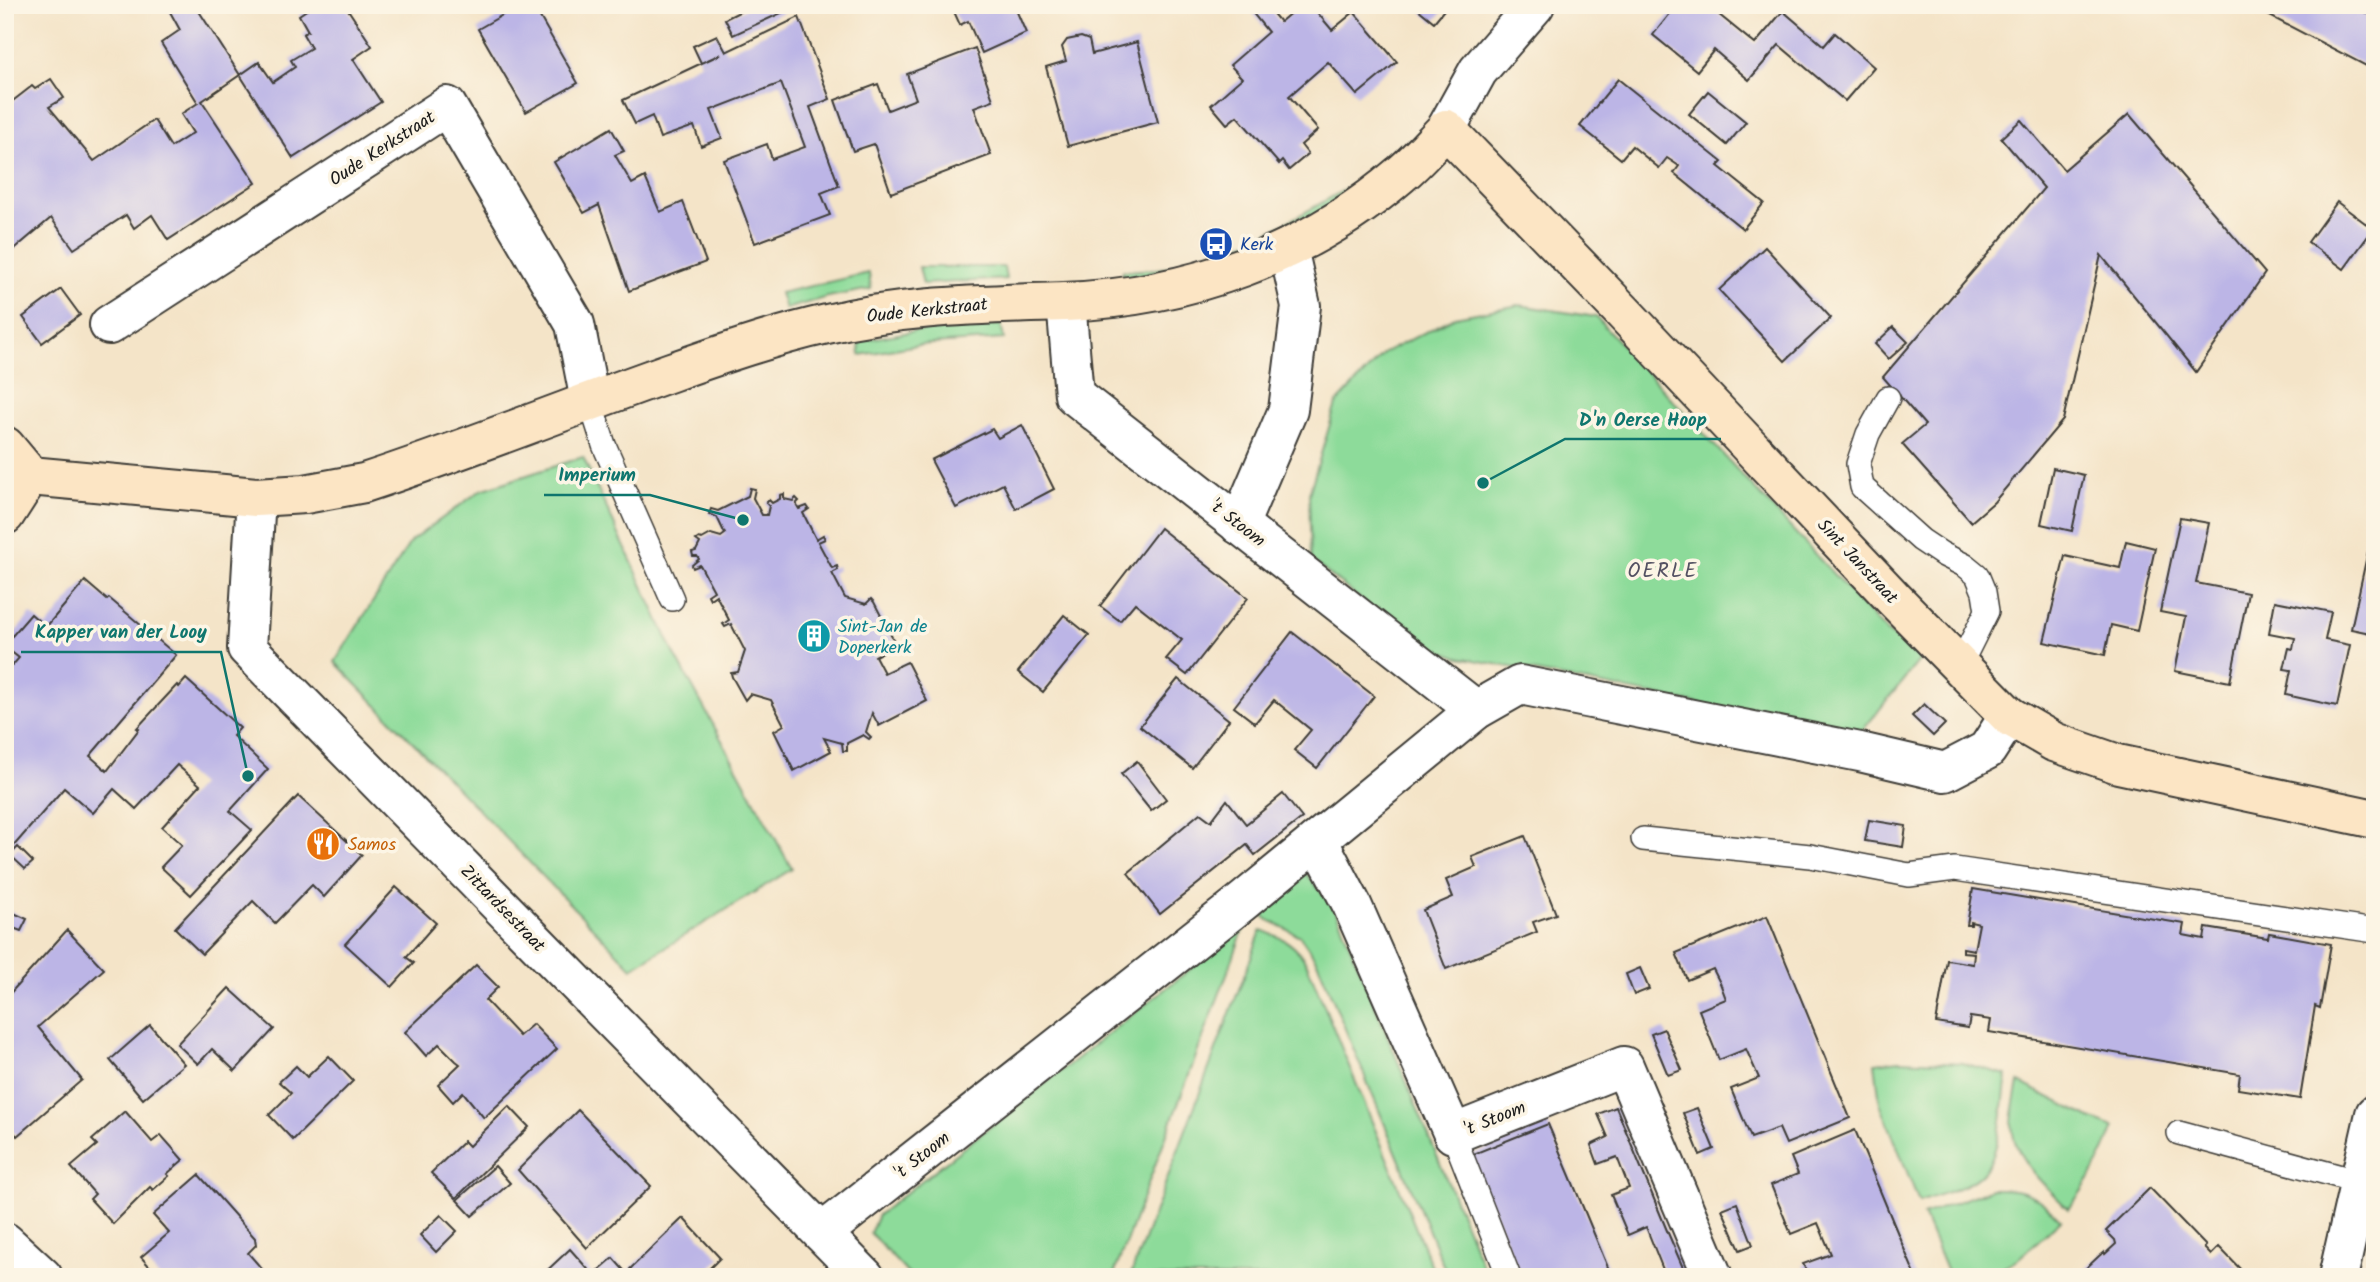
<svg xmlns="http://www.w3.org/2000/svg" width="2380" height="1282" viewBox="0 0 2380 1282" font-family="Kalam,sans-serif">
<rect width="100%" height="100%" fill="#fcf5e5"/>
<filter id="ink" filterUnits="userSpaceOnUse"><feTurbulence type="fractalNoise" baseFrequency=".0143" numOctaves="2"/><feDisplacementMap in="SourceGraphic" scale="14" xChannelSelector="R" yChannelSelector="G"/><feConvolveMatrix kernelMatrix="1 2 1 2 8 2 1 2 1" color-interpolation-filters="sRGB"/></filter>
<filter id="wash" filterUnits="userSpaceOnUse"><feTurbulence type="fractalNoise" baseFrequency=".00686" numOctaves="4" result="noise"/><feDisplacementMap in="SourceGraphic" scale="28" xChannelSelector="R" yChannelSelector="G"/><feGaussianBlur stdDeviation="1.57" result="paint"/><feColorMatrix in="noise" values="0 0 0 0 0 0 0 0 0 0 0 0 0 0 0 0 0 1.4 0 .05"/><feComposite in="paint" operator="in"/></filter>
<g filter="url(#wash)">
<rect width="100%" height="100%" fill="#f4e4c8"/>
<!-- green -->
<g fill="#8ddb9a" stroke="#547c5b" stroke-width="2">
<path d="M1356 183 1362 192 1252 249 1123 281 1122 271C1139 270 1158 270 1175 266 1241 251 1298 217 1356 183Z"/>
<path d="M919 267H1004L1006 279 923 284Z"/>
<path d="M869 273 871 289 828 297 785 309 780 293Z"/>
<path d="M1519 305 1596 317 1886 631 1922 657 1859 735 1459 657 1415 643 1311 560 1309 494 1336 404 1384 353 1455 317Z"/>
<path d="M1001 324 1004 339 918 345 860 355 859 341 915 331Z"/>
<path d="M583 457 673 651 792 869 632 968 335 662 411 541 481 490Z"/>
<path d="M1306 873 1335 909 1487 1277H1448L1317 961 1300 936 1268 920 1258 912Z"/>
<path d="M1245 926 1113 1277H911L870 1233 878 1215Z"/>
<path d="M1261 931C1281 935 1297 946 1307 964L1436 1277H1130Z"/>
<path d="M1900 1060 1962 1063 2007 1075C2003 1101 2001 1152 1984 1171 1970 1188 1939 1194 1919 1202L1880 1103 1875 1063Z"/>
<path d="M2019 1082 2088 1117 2114 1127C2103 1157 2089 1184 2068 1209 2046 1186 2013 1160 2012 1125 2012 1111 2017 1095 2019 1082Z"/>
<path d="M1991 1189C2029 1188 2035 1195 2061 1220L2019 1258 1985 1277H1949L1923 1215Z"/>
</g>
<g id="blocks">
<!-- building -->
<g fill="#bcb5e6">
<path d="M176 5H195L240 75 259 62 273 82 295 67 291 60 311 48 303 34 308 31 299 15 314 5H345L372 46 353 59 381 102 293 158 240 75 202 101 256 183 168 240 152 215 134 228 126 215 74 249 51 218 5 257V107L32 86 35 89 51 79 64 98 49 107 94 161 154 120 171 147 193 133 181 114 198 103 161 43 180 30 169 10Z"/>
<path d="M520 5H533L578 83 526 112 478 29Z"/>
<path d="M753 5H788L790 9 733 35 725 19Z"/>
<path d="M951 5H1014L1026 33 982 53 968 21 960 25Z"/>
<path d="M1258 5H1266L1280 22 1300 5H1311L1332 30 1354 12 1397 62 1357 95 1328 62 1289 96 1318 130 1301 145 1308 154 1289 170 1282 161 1279 164 1237 116 1227 124 1211 105 1242 78 1230 65 1268 32 1251 11Z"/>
<path d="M1413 5H1448L1434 22Z"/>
<path d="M1677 5H1707L1755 44 1783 11 1824 46 1835 33 1874 67 1845 101 1779 45 1749 80 1714 50 1697 71 1653 35Z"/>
<path d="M2271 5H2353L2371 16 2373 12 2375 13V64L2372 69 2266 14Z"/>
<path d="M799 17 830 99 810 107 839 186 821 193 830 215 755 243 724 160 767 144 772 159 805 147 781 83 711 110 722 138 701 146 694 126 660 138 652 116 635 124 623 100 721 54 701 63 693 46 717 35 726 52Z"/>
<path d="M1081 37 1089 40 1092 54 1137 42 1158 122 1068 146 1046 67 1066 61 1062 47 1067 40Z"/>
<path d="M975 48 993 100 974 107 991 155 891 193 874 144 853 151 835 100 878 84 888 110 916 99 907 74Z"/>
<path d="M1618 79 1722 162 1718 166 1764 203 1743 229 1674 173 1679 166 1667 158 1659 168 1632 146 1621 159 1580 126Z"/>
<path d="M1708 91 1746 122 1727 145 1689 114Z"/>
<path d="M2129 114 2265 273 2196 372 2101 255 2063 420 1994 502 1971 522 1902 444 1925 425 1883 377 2044 188 2001 138 2021 120 2064 170Z"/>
<path d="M611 128 624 151 615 155 632 184 645 177 660 212 683 202 706 262 629 291 599 205 584 213 554 162Z"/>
<path d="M2337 202 2373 229 2344 269 2308 242Z"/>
<path d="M1765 247 1831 318 1785 361 1719 290Z"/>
<path d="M61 289 80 315 42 343 23 317Z"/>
<path d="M1893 327 1908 342 1889 359 1875 344Z"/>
<path d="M1022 425 1054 489 1016 509 1003 484 956 508 931 460 992 429 998 438Z"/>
<path d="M2053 468 2084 475 2072 531 2041 524Z"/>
<path d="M750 488 755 489 753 498 762 515H767L769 506 766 503 769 500 772 503 780 499V495L784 494V499L793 501 796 498 799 501 796 504 799 509 807 506 809 509 803 513 816 539 823 535 825 539 818 542 832 568 837 566 838 570 832 573 845 598 866 604 871 599 874 602 896 645 875 656 884 673 907 662 927 701 879 726 872 713 866 732 871 737 869 739 863 735 847 743V751H843L842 743 824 738 831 751 794 771 774 731 784 725 771 700 750 694 745 700 732 677 731 673 738 672 745 651 731 624 725 627 723 624 729 620 716 595 710 599 708 595 714 591 700 565 693 568 692 565 699 559 697 556H693L692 552 696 551 700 543 696 540 699 538 702 539 711 534 721 537 725 534 717 517 709 514 711 509 718 511 748 496Z"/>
<path d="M2180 518 2209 523 2196 583 2248 593 2230 682 2175 671 2186 617 2160 612Z"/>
<path d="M1160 528 1248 598 1187 675 1166 659 1182 640 1135 603 1120 621 1100 606Z"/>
<path d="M2126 541 2155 548 2137 631 2111 625 2105 655 2044 642 2065 556 2120 568Z"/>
<path d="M2368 551 2375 553V634L2351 629Z"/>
<path d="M85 581 107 600 109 598 176 655 90 756 107 771 139 729 137 728 177 685 179 687 186 679 240 728 233 736 268 769 230 811 252 830 191 895 161 867 182 845 162 827 200 785 177 765 136 809 114 789 93 813 64 788 5 856V674L19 658 5 647V644L31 614 46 627Z"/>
<path d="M2275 601 2331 612 2325 640 2350 645 2337 706 2286 695 2291 670 2284 669 2289 648 2293 649 2295 638 2269 633Z"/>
<path d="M1064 615 1089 635 1043 692 1018 672Z"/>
<path d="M1292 632 1374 696 1317 768 1294 750 1311 730 1274 700 1255 723 1234 707Z"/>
<path d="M1178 679 1229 720 1192 768 1140 726Z"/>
<path d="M1924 704 1945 724 1933 736 1912 716Z"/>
<path d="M1137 761 1166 799 1151 811 1121 774Z"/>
<path d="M1283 794 1302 818 1255 855 1247 845 1160 914 1128 873 1200 813 1211 821 1227 800 1246 824Z"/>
<path d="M298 796 362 855 324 897 312 885 275 923 253 901 202 954 175 928Z"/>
<path d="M1869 820 1906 826 1903 847 1865 841Z"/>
<path d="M1525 836 1556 914 1533 922 1537 932 1446 969 1423 910 1453 897 1446 880 1476 867 1472 857Z"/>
<path d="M18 847 33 862 25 869 10 855Z"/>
<path d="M396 887 436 923 406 957 414 963 392 987 345 944Z"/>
<path d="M1973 889 2185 924 2183 935 2204 939 2206 928 2268 938 2269 933 2331 944 2320 1008 2315 1006 2300 1099 2238 1089 2240 1074 1989 1032 1991 1020 1970 1017 1968 1028 1936 1023 1947 960 1973 964 1974 953 1963 952V948L1974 950 1979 924 1971 922V925H1967Z"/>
<path d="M5 909 27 919 21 931 5 925Z"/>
<path d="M1767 916 1850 1118 1786 1144 1779 1128 1751 1138 1731 1089 1759 1078 1746 1049 1719 1060 1699 1010 1726 999 1720 983 1713 969 1687 980 1676 953Z"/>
<path d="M67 930 104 969 38 1027 82 1080 17 1136 5 1123V999Z"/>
<path d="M476 965 498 987 485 1000 519 1036 533 1024 557 1049 484 1118 463 1092 453 1102 438 1085 460 1064 456 1061 439 1044 426 1056 405 1032Z"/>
<path d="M1640 968 1649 989 1634 995 1626 974Z"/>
<path d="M229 988 274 1029 235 1071 212 1049 198 1064 177 1044Z"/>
<path d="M150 1025 184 1064 143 1099 110 1060Z"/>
<path d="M1664 1029 1682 1070 1668 1075 1651 1034Z"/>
<path d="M329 1056 353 1081 293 1140 269 1115 291 1093 279 1082 296 1066 307 1077Z"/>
<path d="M509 1106 529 1127 456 1198 431 1173 464 1141 469 1146Z"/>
<path d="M1616 1107 1668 1233 1687 1277H1666L1646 1227 1628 1235 1611 1195 1629 1188 1617 1157 1598 1164 1591 1145 1608 1137 1598 1114Z"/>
<path d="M1697 1108 1714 1149 1700 1155 1683 1113Z"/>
<path d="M578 1110 651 1186 587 1248 518 1170Z"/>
<path d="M125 1111 152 1142 161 1135 183 1160 167 1174 169 1176 153 1190 150 1187 113 1224 90 1199 95 1194 71 1167 97 1145 92 1140Z"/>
<path d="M1548 1124 1570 1176 1612 1277H1521L1471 1155Z"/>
<path d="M1855 1130 1905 1251 1916 1277H1809L1803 1264 1831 1254 1818 1223 1791 1234 1771 1185 1798 1174 1791 1157Z"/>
<path d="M495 1166 510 1183 472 1216 457 1200Z"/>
<path d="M199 1175 255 1238 256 1245 248 1253 269 1277H159L141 1257 169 1233 153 1215Z"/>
<path d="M2150 1188 2206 1246 2204 1248 2211 1255 2219 1247 2248 1277H2082L2084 1274 2082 1272 2099 1256 2104 1252 2105 1254 2116 1244 2115 1240 2106 1231Z"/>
<path d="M1737 1203 1753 1245 1740 1250 1722 1209Z"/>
<path d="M441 1215 457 1231 436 1252 420 1235Z"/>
<path d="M683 1218 720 1258 701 1277H638L630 1269Z"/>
<path d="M570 1249 593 1275 613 1258 630 1277H540Z"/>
</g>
</g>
</g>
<g filter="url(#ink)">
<use href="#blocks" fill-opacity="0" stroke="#3c3a36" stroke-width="2"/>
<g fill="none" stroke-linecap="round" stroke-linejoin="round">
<!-- lane casing -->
<g stroke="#3c3a36" stroke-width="26">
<g id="lane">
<path d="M1888 398 1868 434 1858 464 1862 487 1921 540 1942 554 1966 566 1977 575 1984 592 1987 611 1959 667"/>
<path d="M590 401 604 445 672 599"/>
<path d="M1643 839 1810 856 1909 875 1955 869 2375 931"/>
<path d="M2179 1133 2360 1182"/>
<path d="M1453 1134 1509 1277"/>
</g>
</g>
<!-- street casing -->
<g stroke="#3c3a36" stroke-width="42">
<g id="street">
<path d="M1446 129 1478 71 1535 5"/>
<path d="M1066 302 1074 395 1476 710"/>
<path d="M109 325 447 106 575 324 590 401"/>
<path d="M256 497 247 648 865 1277"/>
<path d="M1239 525 1288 410 1301 306 1288 248"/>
<path d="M1318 840 1352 905 1453 1134 1624 1066 1713 1277"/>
<path d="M822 1233 1241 903 1476 710 1520 685 1860 752 1945 772 1987 750 2009 716"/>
<path d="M5 1242 43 1277"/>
<path d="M2338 1277 2375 1114"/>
</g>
</g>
<!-- secondary casing -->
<g stroke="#3c3a36" stroke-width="42">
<g id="secondary">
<path d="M5 446 30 476 256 497 305 494 364 483C468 449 569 408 671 372 722 354 774 336 827 324 905 305 984 305 1064 302 1188 297 1306 256 1401 174 1417 161 1431 144 1446 129L1623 312 1894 599 2009 716 2054 742 2118 764 2375 819"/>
<path d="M5 515 30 476"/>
</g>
</g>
<!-- lane -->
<use href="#lane" stroke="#fff" stroke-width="23"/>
<!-- street -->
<use href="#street" stroke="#fff" stroke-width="38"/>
<!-- secondary -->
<use href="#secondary" stroke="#fce5c4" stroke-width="38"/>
</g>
</g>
<!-- icons -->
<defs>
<g id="bus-disc" transform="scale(1.75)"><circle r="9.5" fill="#1a4fb4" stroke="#fcf5e5"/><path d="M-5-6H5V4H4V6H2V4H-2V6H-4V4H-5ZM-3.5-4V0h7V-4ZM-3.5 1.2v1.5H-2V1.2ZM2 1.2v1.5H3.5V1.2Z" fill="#fff"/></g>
<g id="building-disc" transform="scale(1.75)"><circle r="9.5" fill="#0f9aa8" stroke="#fcf5e5"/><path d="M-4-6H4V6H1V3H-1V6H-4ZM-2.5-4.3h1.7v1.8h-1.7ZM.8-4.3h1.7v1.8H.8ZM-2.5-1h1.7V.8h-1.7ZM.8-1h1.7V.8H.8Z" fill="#fff"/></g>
<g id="restaurant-disc" transform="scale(1.75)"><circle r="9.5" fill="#e8710a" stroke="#fcf5e5"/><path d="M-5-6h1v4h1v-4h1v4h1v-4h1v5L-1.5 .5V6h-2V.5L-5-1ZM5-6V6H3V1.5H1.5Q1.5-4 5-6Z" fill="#fff"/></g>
</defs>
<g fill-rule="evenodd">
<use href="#bus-disc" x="1216" y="244"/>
<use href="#building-disc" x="814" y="636"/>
<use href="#restaurant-disc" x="323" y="844"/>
</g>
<g text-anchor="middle" stroke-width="7" stroke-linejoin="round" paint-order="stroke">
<!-- street labels -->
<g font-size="18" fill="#1c1c1c" stroke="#fcf5e5">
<text transform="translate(382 148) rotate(-33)" y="6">Oude Kerkstraat</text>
<text transform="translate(927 310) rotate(-6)" y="6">Oude Kerkstraat</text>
<text transform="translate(1238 523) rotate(38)" y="6">'t Stoom</text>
<text transform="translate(1858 561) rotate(47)" y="6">Sint Janstraat</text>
<text transform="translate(503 908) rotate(46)" y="6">Zittardsestraat</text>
<text transform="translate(1495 1118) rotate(-22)" y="6">'t Stoom</text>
<text transform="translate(922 1155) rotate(-38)" y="6">'t Stoom</text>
</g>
<!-- transit labels -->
<g font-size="18" fill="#164399" stroke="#fcf5e5" text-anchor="start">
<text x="1240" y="250">Kerk</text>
</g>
<!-- culture labels -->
<g font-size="18" fill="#0d838f" stroke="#fcf5e5" text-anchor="start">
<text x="838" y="632">Sint-Jan de<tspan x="838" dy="21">Doperkerk</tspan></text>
</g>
<!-- food labels -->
<g font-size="18" fill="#c56008" stroke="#fcf5e5" text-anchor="start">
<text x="348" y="850">Samos</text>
</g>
<!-- quarter labels -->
<g font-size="21" letter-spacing="2" fill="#545263" stroke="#fcf5e5">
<text x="1663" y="577">OERLE</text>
</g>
</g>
<!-- callouts -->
<path fill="none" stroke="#0f766e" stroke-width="2.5" d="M1483 483L1565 439H1721M743 520L650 495H544M248 776L221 652H21"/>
<g fill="#0f766e" stroke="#fcf5e5" stroke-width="2.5">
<circle cx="1483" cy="483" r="7"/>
<circle cx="743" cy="520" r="7"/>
<circle cx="248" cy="776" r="7"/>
</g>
<g font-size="19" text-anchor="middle" font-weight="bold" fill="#0f766e" stroke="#fcf5e5" stroke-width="7" stroke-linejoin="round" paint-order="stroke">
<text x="1643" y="426">D'n Oerse Hoop</text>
<text x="597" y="481">Imperium</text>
<text x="121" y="638">Kapper van der Looy</text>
</g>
<!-- margin -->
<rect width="2380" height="1282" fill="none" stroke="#fcf5e5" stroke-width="28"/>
</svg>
